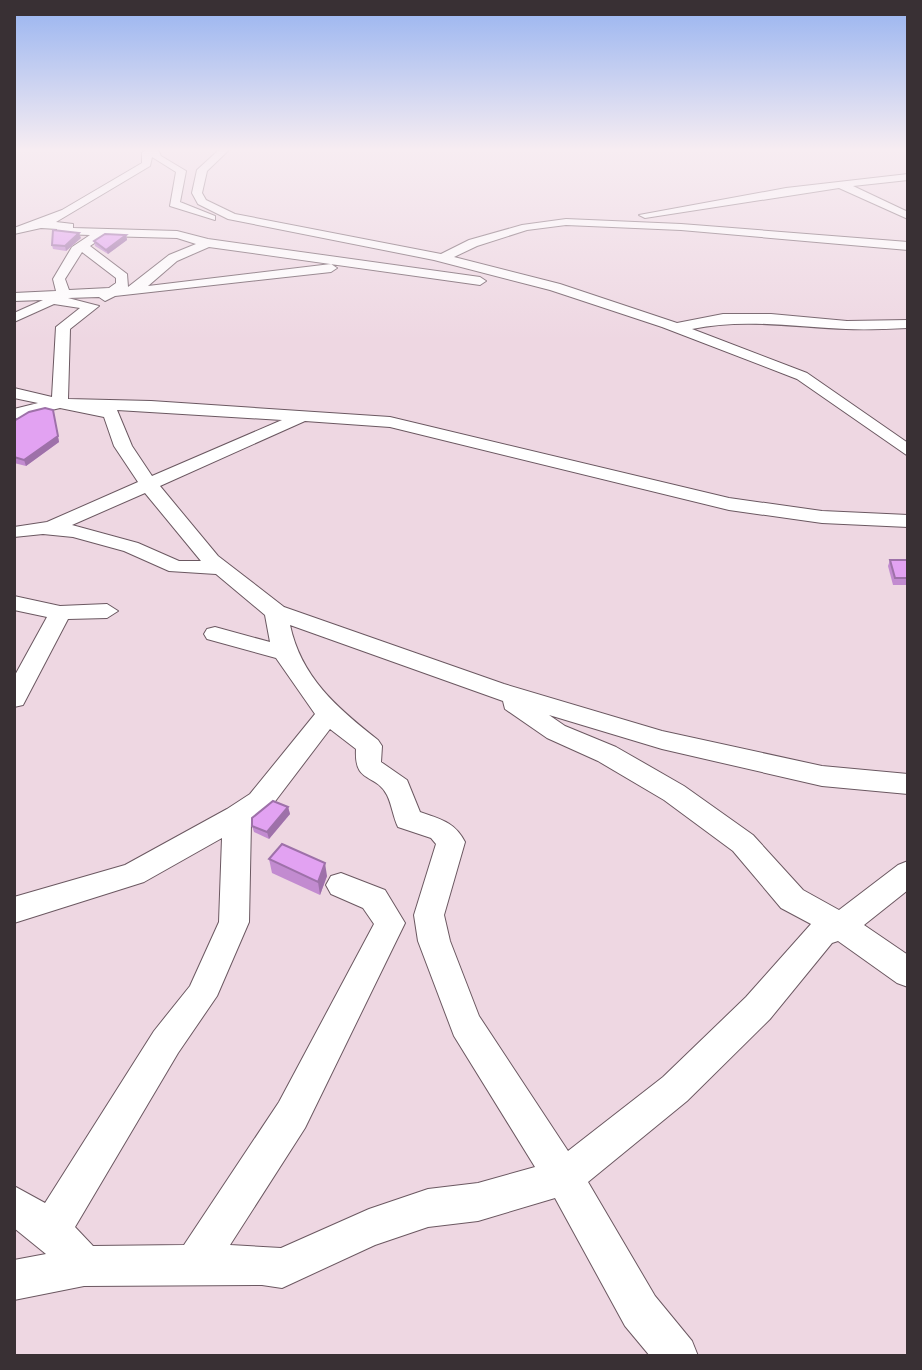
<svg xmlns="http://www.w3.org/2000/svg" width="922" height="1370" viewBox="0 0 922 1370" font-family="'Public Sans',sans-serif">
<rect width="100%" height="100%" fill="#eed7e2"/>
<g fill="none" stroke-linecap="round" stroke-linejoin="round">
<!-- minor casing -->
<g stroke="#6b5861" stroke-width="2">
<g id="minor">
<path d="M147 148H157L161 156 186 171 180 202 215 216V220L170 206 176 172 152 157 150 166 56 222 73 224V228L177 231 208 239 480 277 486 281 480 285 209 247 177 261 148 286 331 264 337 268 331 272 115 296 105 301 99 297 68 298 99 306 70 329 68 399 151 401 390 417 729 498 822 511 908 515V527L822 523 729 510 390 427 305 421 160 486 218 556 284 607 504 684 662 731 822 766 908 774V794L822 786 662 749 549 715 565 726 616 747 684 786 753 835 803 890 839 910 898 865 908 861V890L864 925 908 955V987L897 983 838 941 832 943 770 1019 687 1101 588 1182 655 1296 692 1341 698 1356H650L625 1326 555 1198 478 1221 428 1227 375 1245 282 1288 262 1285 84 1286 14 1300V1260L46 1254 14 1228V1186L45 1203 154 1031 190 986 219 922 222 838 144 882 14 923V897L125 865 227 809 250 794 315 714 276 658 207 639 204 634 207 629 215 627 270 642 265 615 216 574 169 571 124 551 73 537 43 534 14 537V527L47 522 138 482 114 446 104 417 60 408 14 419V409L38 403 14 398V388L52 397 56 327 80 308 54 304 14 322V313L43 300 14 301V293L56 291 53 279 72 247 90 235 61 234 57 233V229L41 228 14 234V228L62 210 142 163V153ZM105 236 177 238 196 244 169 255 128 287 127 274 90 246ZM82 252 116 278V283L109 288 69 290 65 279ZM117 410 282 420 152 476 132 446ZM145 493 201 561H179L138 543 72 525ZM290 625 503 701 505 709 547 738 598 761 664 800 733 851 781 908 811 924 746 997 663 1077 568 1151 479 1016 450 941 444 915 465 842C455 822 440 819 420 812L407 780 381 762 382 746 378 740C337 708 301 677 290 625ZM330 729 356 749C354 785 375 772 387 795 392 805 393 817 398 827L431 838 436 844 414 915 418 941 454 1036 535 1167 478 1183 428 1189 369 1209 281 1248 230 1245 305 1128 405 923 385 890 341 873 331 876 326 885 331 894 363 908 374 924 279 1102 184 1245 93 1246 75 1227 178 1053 217 996 249 922 251 822 270 808Z"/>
<path d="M221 148H231L207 171 202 193 206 200 235 214 441 254 469 240 522 225 566 219 681 224 908 242V250L681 230 566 225 527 230 477 246 454 257 560 284 677 323 723 314H771L847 321 908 320V328C887 329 866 330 846 329 793 327 744 318 692 329L807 373 908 443V456L797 379 662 327 550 290 434 260 228 219 198 204 192 193 197 170Z"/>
<path d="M908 174V180L853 186 908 212V219L839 188 645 218 639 215 786 188Z"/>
<path d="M14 596 60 606 107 604 118 611 107 618 68 619 23 705 14 707V677L47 617 14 610Z"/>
</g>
</g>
<!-- minor -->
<use href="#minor" fill="#fff" fill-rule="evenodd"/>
</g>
<!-- wall -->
<g fill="#c28bd0">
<path d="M126 235 127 240 108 254 95 246 94 241Z"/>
<path d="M81 238 66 251 53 249 52 245Z"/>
<path d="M53 410 59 442 26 466 14 463V421Z"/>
<path d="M890 560H908V585H893L888 566Z"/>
<path d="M288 807 290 814 269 839 254 832 252 826Z"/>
<path d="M269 859 327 876 320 895 272 873Z"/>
</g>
<!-- shaded-wall -->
<g fill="#9e71a9">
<path d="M79 233 81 238 66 251 65 246Z"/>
<path d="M126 235 127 240 108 254 106 250Z"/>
<path d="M53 410 59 442 26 466 24 460Z"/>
<path d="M288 807 290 814 269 839 267 832Z"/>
<path d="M325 863 327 876 320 895 318 882Z"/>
</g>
<!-- building -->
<g fill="#e2a2f2" stroke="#9e71a9" stroke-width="2">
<path d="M53 230 79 233 65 246 52 245Z"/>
<path d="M105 234 126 235 106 250 94 241Z"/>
<path d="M45 408 53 410 58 436 24 460 14 457V421L29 412Z"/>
<path d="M890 560H908V578H895Z"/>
<path d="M273 801 288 807 267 832 252 826V818Z"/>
<path d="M282 844 325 863 318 882 269 859Z"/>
</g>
<!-- sky -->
<linearGradient id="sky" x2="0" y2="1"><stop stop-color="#97b3f0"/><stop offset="0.44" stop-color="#f7edf2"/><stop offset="1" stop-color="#f7edf2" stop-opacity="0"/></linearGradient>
<rect width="922" height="340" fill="url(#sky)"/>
<!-- border -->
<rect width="922" height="1370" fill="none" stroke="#393034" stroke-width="32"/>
</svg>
